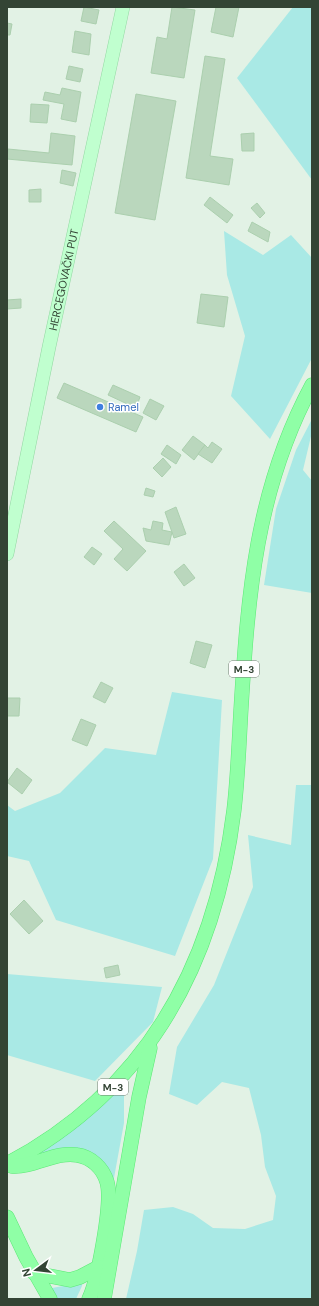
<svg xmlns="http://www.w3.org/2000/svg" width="319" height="1306" viewBox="0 0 319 1306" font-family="'DM Sans',sans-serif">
<rect width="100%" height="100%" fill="#e2f2e5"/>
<!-- green -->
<g fill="#a9e9e5">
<path d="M293 7H312V180L237 78Z"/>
<path d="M224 231 263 255 291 235 312 258V358L270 439 231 396 245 336 227 275Z"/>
<path d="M312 419V432L303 470 312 481V593L264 585 276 509 296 450Z"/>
<path d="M172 692 222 700 213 859 175 956 56 920 29 861 7 856V805L15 811 60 793 105 748 156 755Z"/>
<path d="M296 785H312V1299H126L137 1251 144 1210 173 1207 193 1214 213 1228 245 1229 273 1220 276 1196 265 1167 261 1135 249 1088 222 1082 197 1105 169 1094 177 1047 214 985 253 887 248 835 291 845Z"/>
<path d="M7 974 162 987 153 1022 95 1081 7 1055Z"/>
<path d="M128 1077 124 1094V1123L92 1299 90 1290 105 1198 93 1160 33 1156 81 1123Z"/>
<path d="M83 1278 82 1286 76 1299H54L52 1288 74 1284Z"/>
</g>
<!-- building -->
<g fill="#bad7bd" stroke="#abcfae">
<path d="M84 7 99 10 96 24 81 21Z"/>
<path d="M172 7 195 10 184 78 151 73 157 37 167 39Z"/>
<path d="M216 7H239L233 37 211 32Z"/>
<path d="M7 23 12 24 10 35H7Z"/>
<path d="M75 31 91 34 89 55 72 52Z"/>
<path d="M205 56 225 59 210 156 233 159 229 185 186 178Z"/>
<path d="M69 66 83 69 80 82 66 79Z"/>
<path d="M62 88 81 92 76 122 61 119 64 104 43 100 45 92 60 95Z"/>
<path d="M136 94 176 101 155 220 115 213Z"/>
<path d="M31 104 49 105 47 123 30 122Z"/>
<path d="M51 133 75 136 72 165 7 159 8 149 49 153Z"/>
<path d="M254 133V151H242L241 134Z"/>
<path d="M62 170 76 173 73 186 60 183Z"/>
<path d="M41 189V202H29V190Z"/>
<path d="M210 197 233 215 227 223 204 205Z"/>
<path d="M257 203 265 213 260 218 251 208Z"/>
<path d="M252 222 270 232 268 242 248 231Z"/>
<path d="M201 294 228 297 224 327 197 323Z"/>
<path d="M21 299V308L7 309V300Z"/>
<path d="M64 383 143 417 136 432 57 398Z"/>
<path d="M113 385 140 397 136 408 108 395Z"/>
<path d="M150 399 164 406 156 420 143 413Z"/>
<path d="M193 436 205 445 194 460 182 450Z"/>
<path d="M212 442 222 449 212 463 198 454 205 445 208 448Z"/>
<path d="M167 445 181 455 176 464 161 454Z"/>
<path d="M163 458 171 467 162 477 153 468Z"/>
<path d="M146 488 155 491 153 497 144 495Z"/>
<path d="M176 507 186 534 174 538 165 512Z"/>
<path d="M114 521 146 551 127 571 114 559 123 549 104 531Z"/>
<path d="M153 521 163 523 162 530 172 532 169 545 146 541 143 528 151 530Z"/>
<path d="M92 547 102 554 94 565 84 557Z"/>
<path d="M184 564 195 578 184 586 174 572Z"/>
<path d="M196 641 212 645 205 668 190 663Z"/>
<path d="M101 682 113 688 105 703 93 697Z"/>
<path d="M7 698H20L19 716H7Z"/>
<path d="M81 719 96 725 87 746 72 740Z"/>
<path d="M17 768 32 780 22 794 7 782Z"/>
<path d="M24 900 43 921 29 934 10 914Z"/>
<path d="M118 965 120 975 106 978 104 968Z"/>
</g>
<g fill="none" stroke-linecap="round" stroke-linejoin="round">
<!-- secondary casing -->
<g stroke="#92d8a2" stroke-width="14">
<g id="secondary">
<path id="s1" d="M7 554 49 347 123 7"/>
</g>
</g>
<!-- primary casing -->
<g stroke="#5be876" stroke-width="15">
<g id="primary">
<path d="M7 1164C147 1090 215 964 234 810 238 776 239 742 241 709 248 594 256 489 312 385"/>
<path d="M11 1166C34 1168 55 1151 77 1155 91 1157 103 1168 107 1182 113 1202 98 1280 89 1299"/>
<path d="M7 1217 26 1257 50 1299"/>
<path d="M34 1273 70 1280 80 1277 99 1267"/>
<path d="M104 1299 139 1097 150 1048"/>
</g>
</g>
<!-- secondary -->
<use href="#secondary" stroke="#c0ffcf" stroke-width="13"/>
<!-- primary -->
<use href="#primary" stroke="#8fffa6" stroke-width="14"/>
</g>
<!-- markers -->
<circle fill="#3f7fe0" stroke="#fff" stroke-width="1.5" cx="100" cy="407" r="4"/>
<g text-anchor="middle" stroke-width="3" stroke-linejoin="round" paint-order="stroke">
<!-- shield labels -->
<g fill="#fff" stroke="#707c71" stroke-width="1">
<rect x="229" y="661" width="30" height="16" rx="3"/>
<rect x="98" y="1079" width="30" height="16" rx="3"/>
</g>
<g font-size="10" font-weight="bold" fill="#334434">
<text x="244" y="673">M-3</text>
<text x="113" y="1091">M-3</text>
</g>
<!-- street labels -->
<g font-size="11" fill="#334434" stroke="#fff">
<text dy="4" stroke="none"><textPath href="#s1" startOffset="280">HERCEGOVAČKI PUT</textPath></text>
</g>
<!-- shop labels -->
<g font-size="11" fill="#366cbe" stroke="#fff" text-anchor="start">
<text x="108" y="411">Ramel</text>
</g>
</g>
<!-- border -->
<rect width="319" height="1306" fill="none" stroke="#334434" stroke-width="16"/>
<!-- north arrow -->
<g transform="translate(36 1270) rotate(255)" stroke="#ffffff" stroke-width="3" paint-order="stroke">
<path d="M0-3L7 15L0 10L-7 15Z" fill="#334434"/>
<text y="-6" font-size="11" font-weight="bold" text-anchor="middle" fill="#334434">N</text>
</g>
</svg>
